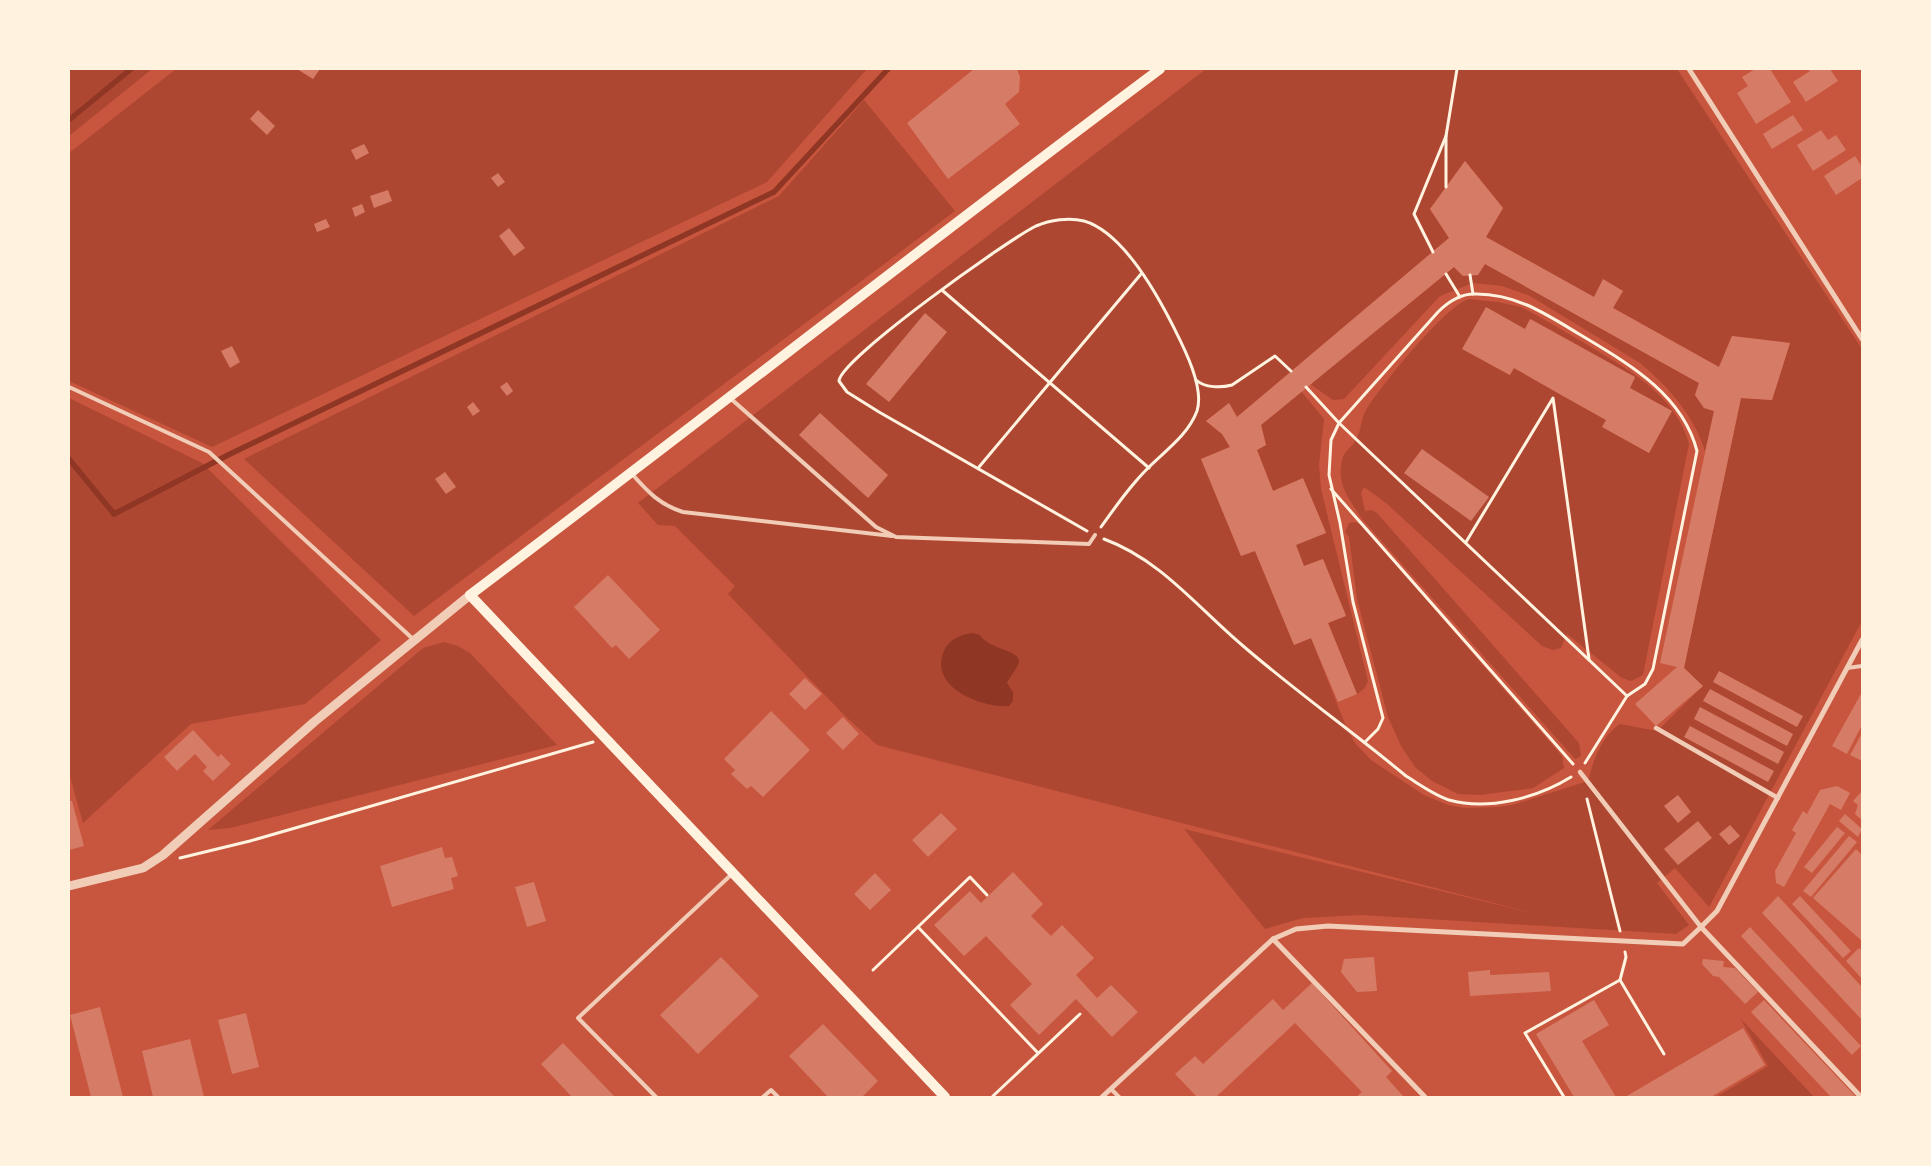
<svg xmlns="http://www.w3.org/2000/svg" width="1931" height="1166" viewBox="0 0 1931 1166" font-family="Inter,sans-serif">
<rect width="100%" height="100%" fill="#c8553d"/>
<!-- green -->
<g fill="#ae4732" fill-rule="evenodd">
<path d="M69 69H152L69 136Z"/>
<path d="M176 69H867L767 182 212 447 69 381V153Z"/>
<path d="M1206 69H1677L1862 349V621L1709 907 1675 868 1657 883 1689 925 1676 934 1361 915 1303 918 1265 929 1184 829 1541 915 877 745 845 716 728 594 735 586 675 526 658 525 638 503ZM1465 161 1503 208 1486 237 1719 367 1732 336 1790 343 1772 400 1741 398 1684 668 1703 686 1657 731 1620 724C1602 735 1593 761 1588 781L1512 805 1497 807 1465 808 1448 805 1424 795 1371 760 1355 743 1347 729 1311 638 1294 645 1255 551 1241 556 1201 459 1230 447 1222 434 1206 421 1229 403 1237 417 1449 238 1430 209Z"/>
<path d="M864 100 955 211 414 616 244 459 779 196Z"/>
<path d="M1485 264 1699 383 1695 395 1704 408 1714 411 1705 451C1694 416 1668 386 1640 363L1530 296 1502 286 1473 283 1440 296 1344 399 1333 400 1310 384 1454 267 1463 276 1478 275Z"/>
<path d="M1469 299 1498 302 1521 307C1541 317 1561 330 1581 341 1623 367 1675 392 1689 444L1643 675 1631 681 1622 678 1567 634 1561 648 1553 650 1542 646 1386 503 1364 487 1361 493 1365 511 1371 510 1377 513 1579 743 1581 756 1575 759 1362 519C1352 503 1338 487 1341 467 1343 448 1351 450 1357 438 1361 430 1361 419 1366 410 1380 387 1447 304 1469 299ZM1531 319 1635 377 1630 388 1672 411 1649 453 1606 420 1514 368 1509 375 1463 349 1525 329Z"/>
<path d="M1301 391 1324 419 1319 465 1321 489 1368 681 1365 688 1357 694 1328 623 1346 615 1323 559 1304 566 1296 545 1326 532 1303 479 1273 491 1257 450 1266 445 1261 425Z"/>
<path d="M69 398 202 463 381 640 305 704 191 724 83 823 69 773Z"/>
<path d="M1355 522 1361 525 1562 756 1564 768 1533 788 1480 795 1458 794 1432 781 1415 767 1401 746 1388 717 1357 599 1349 537 1345 532 1349 523Z"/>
<path d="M444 642 458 646 470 653 557 745 230 828 208 830 423 648Z"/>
<path d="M1740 1018 1814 1097H1716L1768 1066Z"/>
</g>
<!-- water -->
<path fill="#8f3625" d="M972 633 980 635C988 649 1019 650 1019 661 1018 668 1010 676 1007 683L1013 692V701L1009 706C981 708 928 687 944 651 949 639 960 635 972 633Z"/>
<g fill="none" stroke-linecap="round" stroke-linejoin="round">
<!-- stream -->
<g stroke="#8f3625" stroke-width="5.5">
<path d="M69 120 131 69"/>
<path d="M69 459 114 514 228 455 774 192 888 69"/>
</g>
</g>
<!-- building -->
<g fill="#d67c66">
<path d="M297 69H320L313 79Z"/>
<path d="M974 69H1017L1020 77 1019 92 1005 104 1020 124 948 179 907 123Z"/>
<path d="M1755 69H1770L1791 102 1756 124 1737 93 1748 86 1742 77Z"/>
<path d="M1808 69H1830L1838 81 1806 102 1793 82 1810 71Z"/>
<path d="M258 110 275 126 267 135 250 119Z"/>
<path d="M1793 115 1803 130 1772 149 1763 134Z"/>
<path d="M1821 130 1828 140 1836 135 1846 150 1813 171 1797 145Z"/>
<path d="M364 144 369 153 356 160 351 150Z"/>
<path d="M1855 156 1862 167V178L1836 195 1824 176Z"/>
<path d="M1465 161 1503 208 1486 237 1594 297 1603 279 1623 291 1613 308 1719 367 1732 336 1790 343 1772 400 1741 398 1684 668 1703 686 1656 726 1635 704 1677 667 1660 663 1714 411 1704 408 1695 395 1699 383 1697 382 1485 264 1478 275 1463 276 1454 267 1261 425 1266 445 1257 450 1273 491 1303 478 1326 533 1296 545 1304 566 1323 559 1346 616 1328 623 1357 694 1338 702 1311 638 1294 645 1255 551 1241 556 1201 459 1230 447 1222 434 1206 421 1229 403 1237 417 1449 238 1430 209Z"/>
<path d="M498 173 505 182 498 187 491 178Z"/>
<path d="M388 190 392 201 374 208 370 196Z"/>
<path d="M362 204 365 212 355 217 352 208Z"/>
<path d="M326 219 330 227 317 232 314 224Z"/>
<path d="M509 228 525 248 514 256 499 236Z"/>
<path d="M1486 307 1525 329 1530 319 1635 377 1630 388 1672 411 1649 453 1602 427 1606 420 1563 396 1514 368 1510 375 1462 349Z"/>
<path d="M925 313 947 332 889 402 866 384Z"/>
<path d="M232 346 240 362 230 368 221 351Z"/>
<path d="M507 382 513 391 507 396 500 387Z"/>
<path d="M473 402 480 411 473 416 467 407Z"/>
<path d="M820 413 888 475 868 498 799 435Z"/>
<path d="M1422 449 1489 497 1471 521 1404 473Z"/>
<path d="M445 472 456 487 446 494 435 479Z"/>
<path d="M608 575 660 630 629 659 616 645 612 648 574 607Z"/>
<path d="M1719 671 1803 716 1797 727 1713 682Z"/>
<path d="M805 678 822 694 805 710 789 694Z"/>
<path d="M1710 689 1793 734 1787 746 1703 701Z"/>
<path d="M1862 692V725L1847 754 1832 746Z"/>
<path d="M1700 707 1784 752 1778 764 1694 719Z"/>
<path d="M771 711 810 750 763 797 751 786 747 789 731 774 735 770 724 759Z"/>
<path d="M843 717 859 734 843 750 826 733Z"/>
<path d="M1690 726 1774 771 1768 782 1684 737Z"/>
<path d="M193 730 218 757 221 754 231 764 213 781 203 771 207 767 195 754 177 771 164 757Z"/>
<path d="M1862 733V761L1850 755Z"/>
<path d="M1837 786 1850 793 1841 810 1830 804 1784 887 1776 883 1775 871 1796 833 1792 830 1803 811 1807 814 1820 790Z"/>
<path d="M1862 791V820L1855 814 1858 805 1853 801Z"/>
<path d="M1678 795 1691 812 1678 823 1664 806Z"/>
<path d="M69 801H72L84 846 69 850Z"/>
<path d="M941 813 957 829 928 857 912 840Z"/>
<path d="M1845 814 1862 829 1858 837 1839 821Z"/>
<path d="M1698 821 1712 838 1678 865 1664 849Z"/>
<path d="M1730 825 1740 836 1729 845 1719 834Z"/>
<path d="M1837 827 1845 833 1812 873 1804 867Z"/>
<path d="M1849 836 1857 842 1811 897 1803 891Z"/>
<path d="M442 847 445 858 452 857 458 876 451 878 454 889 392 907 380 866Z"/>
<path d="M1856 849 1862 855V941L1813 898Z"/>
<path d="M1013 872 1043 904 1031 916 1051 936 1062 925 1094 958 1076 975 1097 998 1111 985 1138 1012 1112 1037 1076 999 1039 1035 1010 1005 1032 984 986 936 964 956 934 925 970 891 981 903Z"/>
<path d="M875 873 891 890 870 910 854 894Z"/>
<path d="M534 882 546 921 527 927 515 887Z"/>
<path d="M1778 896 1862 987V1020L1762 913Z"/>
<path d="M1800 896 1851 951 1843 958 1792 904Z"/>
<path d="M1750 927 1861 1046 1852 1055 1741 936Z"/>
<path d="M1859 948 1862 951V979L1846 961Z"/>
<path d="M721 957 759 996 698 1054 660 1015Z"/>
<path d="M1374 957 1377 991 1357 992 1341 972 1344 959Z"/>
<path d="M1703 959 1724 961 1723 967 1735 968 1758 992 1745 1004 1719 977 1713 976 1702 964Z"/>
<path d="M1490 970V975L1549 972 1551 991 1470 996 1468 972Z"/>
<path d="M1312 983 1392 1071 1386 1077 1404 1097H1356L1362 1092 1295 1023 1216 1097H1197L1175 1074 1195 1056 1203 1064 1273 999 1283 1010Z"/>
<path d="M1594 1000 1609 1025 1582 1041 1616 1097H1574L1536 1034Z"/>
<path d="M1764 1000 1856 1097H1831L1751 1012Z"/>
<path d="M100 1007 123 1097H91L70 1015Z"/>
<path d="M246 1013 259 1067 232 1074 218 1020Z"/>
<path d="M823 1024 878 1081 862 1097H828L789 1056Z"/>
<path d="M1743 1028 1765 1065 1711 1097H1625Z"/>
<path d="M190 1039 204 1097H153L142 1051Z"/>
<path d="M563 1043 615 1097H572L541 1064Z"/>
</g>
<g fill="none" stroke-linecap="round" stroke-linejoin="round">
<!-- path -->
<g stroke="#fff3e0" stroke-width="3">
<path d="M1446 187V136L1457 69"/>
<path d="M1433 252 1414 214 1446 136"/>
<path d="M1446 274 1460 297"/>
<path d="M1470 275 1473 294"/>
<path d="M943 291 1149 468"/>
<path d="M1196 380C1205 388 1221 388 1232 385L1275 356 1291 371"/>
<path d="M1306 387 1339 423 1627 696"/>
<path d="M979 467 1141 274"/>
<path d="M1331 489 1573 764"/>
<path d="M1087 531 879 412 847 392 839 381C840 359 1009 239 1036 226 1050 220 1069 217 1084 221 1122 232 1154 289 1171 322 1182 344 1205 386 1197 411 1188 435 1166 450 1148 468 1130 486 1116 506 1101 527"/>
<path d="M1104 539C1161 560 1197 607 1242 645 1295 691 1352 731 1406 776 1419 784 1434 795 1449 800 1488 811 1537 798 1571 777"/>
<path d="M1466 542 1553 398 1589 659"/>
<path d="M1365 742 1378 729 1383 718 1353 602 1340 523 1329 475 1331 440 1339 423 1438 312C1448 302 1460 294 1474 294 1515 293 1546 314 1579 334 1627 363 1682 393 1697 451L1653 669 1645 684 1627 696 1585 763"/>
<path d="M1587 799 1620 931"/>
<path d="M180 858 250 841 593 742"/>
<path d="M918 927 1038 1053"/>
<path d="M873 970 970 877 987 895"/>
<path d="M1620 980 1626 957 1625 952"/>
<path d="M993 1096 1080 1014"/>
<path d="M1564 1097 1525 1033 1620 980 1664 1054"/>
</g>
<!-- service -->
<g stroke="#f1ccb7" stroke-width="4">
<path d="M69 387 209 452 413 639"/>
<path d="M730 398 876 527 896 537 1089 544 1095 535"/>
<path d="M632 474C648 492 660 505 683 512L892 536"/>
<path d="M1847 668 1862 666"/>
<path d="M1111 1089 1119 1097"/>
<path d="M656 1097 578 1018 733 873"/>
<path d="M763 1097 771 1090 778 1097"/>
</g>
<!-- pedestrian -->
<g stroke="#f1ccb7" stroke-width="4.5">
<path d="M1656 728 1778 798"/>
<path d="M1580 772 1701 927"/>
</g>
<!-- minor -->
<g stroke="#f1ccb7" stroke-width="5">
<path d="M1689 69 1862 339"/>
<path d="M1701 927 1717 911 1862 640"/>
<path d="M1273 939 1425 1097"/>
<path d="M1102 1097 1273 939 1296 929 1328 926 1683 944 1701 927 1861 1097"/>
</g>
<!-- tertiary -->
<path stroke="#f1ccb7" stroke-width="9" d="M69 886 143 868 163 855 314 722 470 595"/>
<!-- secondary -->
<path stroke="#fff3e0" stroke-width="10" d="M945 1097 470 595C701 421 928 242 1160 69"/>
</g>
<!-- border -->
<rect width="1931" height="1166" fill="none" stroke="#fff3e0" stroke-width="140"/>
</svg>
